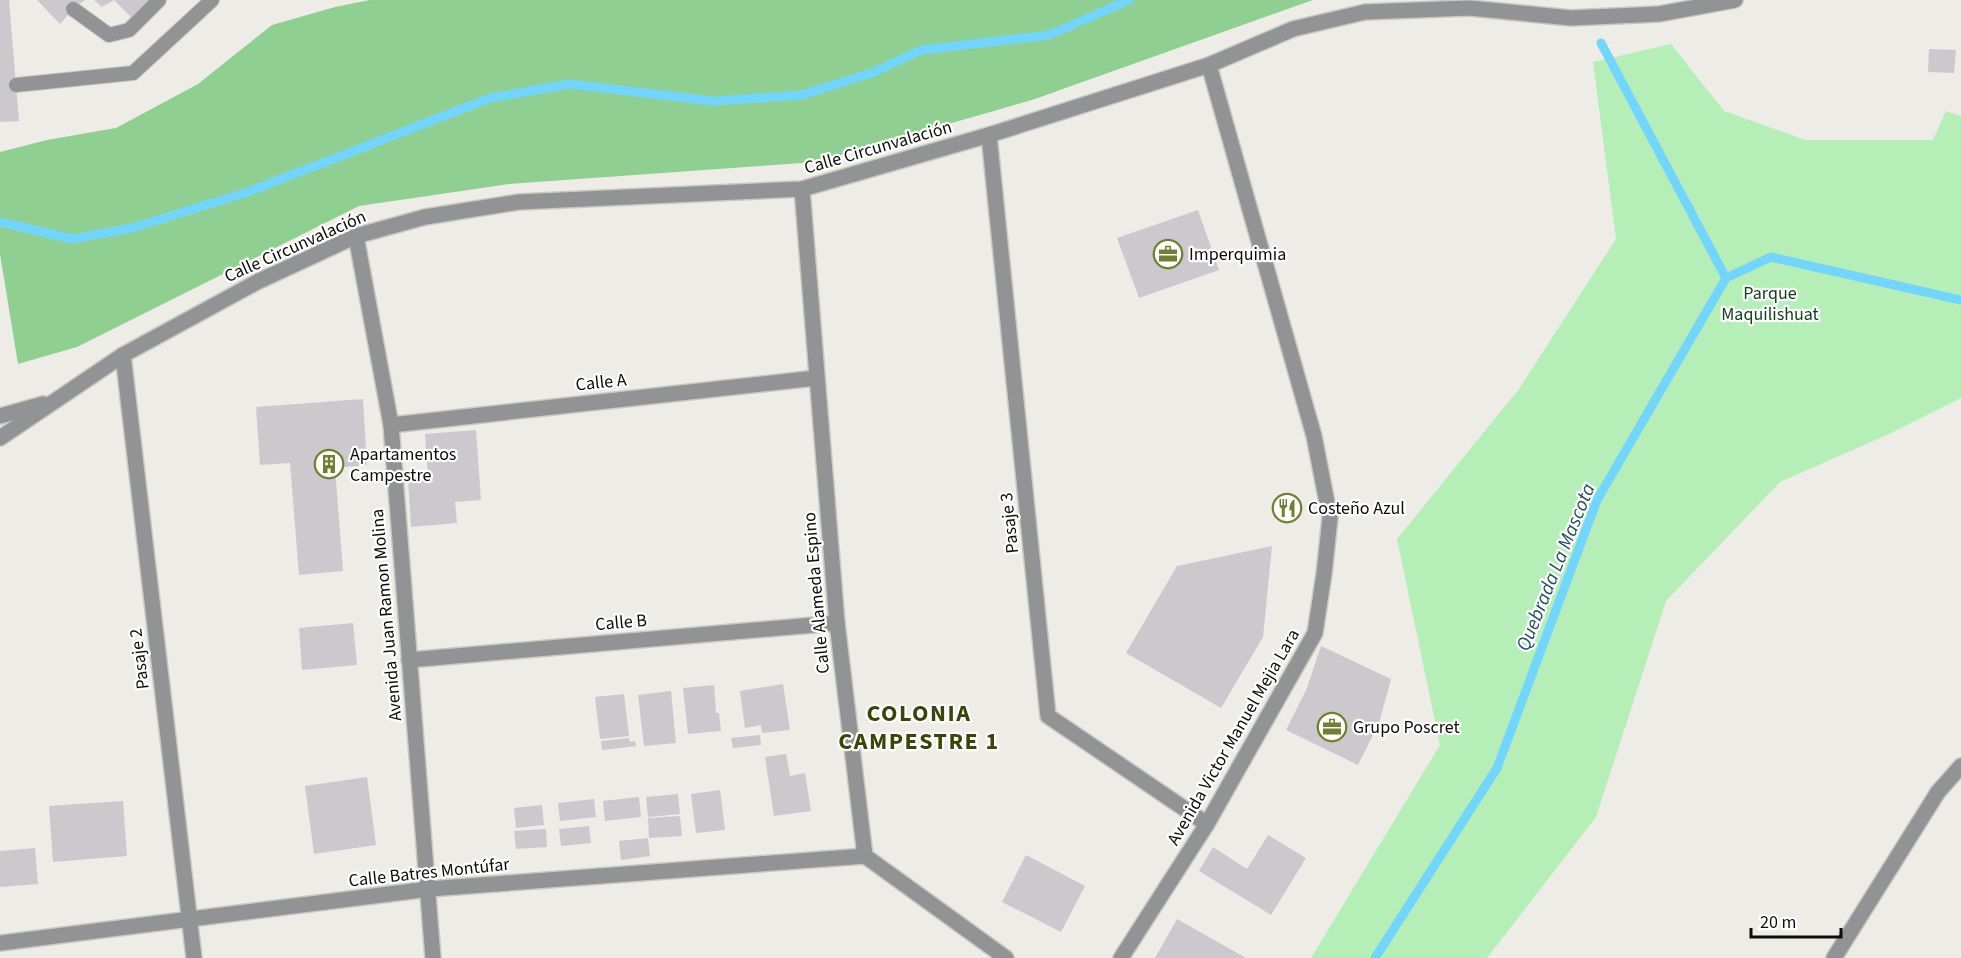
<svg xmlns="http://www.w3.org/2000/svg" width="1961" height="958" viewBox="0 0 1961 958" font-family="'Source Sans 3',sans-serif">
<rect width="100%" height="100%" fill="#edece6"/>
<!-- green -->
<path fill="#b5eeb7" d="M1671 44 1724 111 1805 140H1933L1946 111 1961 116V398L1889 434 1780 482 1666 601 1596 817 1487 958H1311L1440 745 1397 539 1519 389 1616 239 1593 62Z"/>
<!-- forest -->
<path fill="#8fd092" d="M370 0H1313L1032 100 816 162 509 184 359 206 77 347 18 364 0 254V152L47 140 116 128 198 84 272 25 335 7Z"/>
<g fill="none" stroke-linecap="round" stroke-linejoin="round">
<!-- stream -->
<g stroke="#72d5fd" stroke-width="9">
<path d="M1601 43 1726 278"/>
<path d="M0 222 72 239 132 228 248 192 490 98 569 84 713 101 802 95 874 72 921 50 1049 35 1129 0"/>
<path d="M1375 958 1497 768 1597 500 1726 278 1771 257 1961 300"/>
</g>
</g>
<!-- building -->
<g fill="#ccc9ce">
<path d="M0 0H9L19 121 0 122Z"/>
<path d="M37 0H85L73 9 60 24Z"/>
<path d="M94 0H149L131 17 114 0 102 7Z"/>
<path d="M1929 49 1956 50 1954 73 1928 72Z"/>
<path d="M1198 210 1219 270 1139 298 1117 238Z"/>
<path d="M363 399 367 465 335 468 343 571 299 575 290 463 260 465 256 407Z"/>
<path d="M476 430 481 500 455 502 457 523 411 527 408 479 428 477 425 434Z"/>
<path d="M1272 546 1263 637 1221 708 1126 653 1177 566Z"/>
<path d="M353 623 357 665 302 670 299 628Z"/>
<path d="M1321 646 1391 679 1379 723 1358 765 1286 730 1307 688Z"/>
<path d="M783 684 790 730 762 733 761 725 745 728 740 691Z"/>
<path d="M714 685 716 713H719L721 731 688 734 683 688Z"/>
<path d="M671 691 676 743 644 746 638 695Z"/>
<path d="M624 694 629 736 600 739 595 697Z"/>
<path d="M760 735 761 745 733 748 731 738Z"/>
<path d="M629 738 630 742 635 741 636 746 602 750 601 741Z"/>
<path d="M786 754 790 776 805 773 811 811 774 816 765 757Z"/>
<path d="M367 777 376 845 314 854 305 786Z"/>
<path d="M720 790 725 830 696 833 691 794Z"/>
<path d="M678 794 680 814 648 817 646 797Z"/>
<path d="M639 797 641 817 605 821 603 801Z"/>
<path d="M594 799 596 817 560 821 558 803Z"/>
<path d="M123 801 127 856 53 862 49 806Z"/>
<path d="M542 805 544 825 516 828 514 808Z"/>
<path d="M680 816 682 836 649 838 648 818Z"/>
<path d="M589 826 591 843 561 846 559 829Z"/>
<path d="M546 829 547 847 516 849 514 831Z"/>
<path d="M1268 835 1306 858 1271 915 1199 871 1213 847 1247 869Z"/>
<path d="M648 838 650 856 621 860 619 841Z"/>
<path d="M35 848 38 884 0 887V851Z"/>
<path d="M1026 855 1085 886 1061 932 1002 902Z"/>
<path d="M1177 919 1246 958H1155Z"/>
</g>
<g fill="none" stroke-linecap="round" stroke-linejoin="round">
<!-- service casing -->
<g stroke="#c9c8c3" stroke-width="16">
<g id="service">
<path d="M73 9 109 35 129 30 159 0"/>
<path d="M16 85 133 73 212 0"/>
</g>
</g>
<!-- minor casing -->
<g stroke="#c9c8c3" stroke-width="18">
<g id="minor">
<path d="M989 135 1048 716 1207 824"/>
<path d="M802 189 837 623 865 856 1006 958"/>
<path d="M356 236 391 425 433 958"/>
<path d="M123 355 194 958"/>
<path d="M391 425 816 378"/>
<path d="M409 660 837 623"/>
<path d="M0 943 429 889 865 856"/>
<path d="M1121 958 1207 824 1315 633 1324 574 1330 518 1314 436 1209 65"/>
<path d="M1834 958 1938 792 1961 766"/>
</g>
</g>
<!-- tertiary casing -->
<g stroke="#c9c8c3" stroke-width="18">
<g id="tertiary">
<path d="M0 416 43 404"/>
<path d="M0 438 123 355 257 282 356 236 425 217 519 202 802 189 989 135 1209 65 1293 29 1365 12 1469 8 1571 18 1659 14 1735 0"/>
</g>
</g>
<!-- service -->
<use href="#service" stroke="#919395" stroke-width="14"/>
<!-- minor -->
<use href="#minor" stroke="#919395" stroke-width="15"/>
<!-- tertiary -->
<use href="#tertiary" stroke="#919395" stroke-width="15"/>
</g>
<!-- icons -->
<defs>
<g id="office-ring" transform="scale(1.5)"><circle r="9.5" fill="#fff" stroke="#71802f" stroke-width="1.5"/><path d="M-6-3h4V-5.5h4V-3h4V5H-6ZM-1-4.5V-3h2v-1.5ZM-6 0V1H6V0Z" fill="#71802f"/></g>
<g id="building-ring" transform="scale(1.5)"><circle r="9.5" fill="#fff" stroke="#71802f" stroke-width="1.5"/><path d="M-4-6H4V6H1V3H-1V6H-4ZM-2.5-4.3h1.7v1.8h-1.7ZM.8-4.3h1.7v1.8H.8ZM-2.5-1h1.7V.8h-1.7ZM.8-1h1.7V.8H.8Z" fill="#71802f"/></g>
<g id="restaurant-ring" transform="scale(1.5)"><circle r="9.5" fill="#fff" stroke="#71802f" stroke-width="1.5"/><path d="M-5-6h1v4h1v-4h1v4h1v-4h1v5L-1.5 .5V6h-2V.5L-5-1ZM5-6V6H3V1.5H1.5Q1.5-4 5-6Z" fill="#71802f"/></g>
</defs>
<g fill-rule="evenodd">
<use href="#office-ring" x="1168" y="254"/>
<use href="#building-ring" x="329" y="464"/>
<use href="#restaurant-ring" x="1287" y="508"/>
<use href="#office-ring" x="1332" y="727"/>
</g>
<g text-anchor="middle" stroke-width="4.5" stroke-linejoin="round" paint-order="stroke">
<!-- street labels -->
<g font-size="18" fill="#0d0d0b" stroke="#fff">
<text transform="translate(878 147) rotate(-16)" y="6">Calle Circunvalación</text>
<text transform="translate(295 246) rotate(-24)" y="6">Calle Circunvalación</text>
<text transform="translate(601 382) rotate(-6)" y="6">Calle A</text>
<text transform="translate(1009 523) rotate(-96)" y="6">Pasaje 3</text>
<text transform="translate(816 593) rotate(-95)" y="6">Calle Alameda Espino</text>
<text transform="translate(386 615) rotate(-95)" y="6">Avenida Juan Ramon Molina</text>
<text transform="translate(621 622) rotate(-5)" y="6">Calle B</text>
<text transform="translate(139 659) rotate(-97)" y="6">Pasaje 2</text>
<text transform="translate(1233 737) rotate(-60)" y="6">Avenida Victor Manuel Mejia Lara</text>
<text transform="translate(429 872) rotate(-6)" y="6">Calle Batres Montúfar</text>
</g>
<!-- poi labels -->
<g font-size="18" fill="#0d0d0b" stroke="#fff" text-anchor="start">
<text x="1189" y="260">Imperquimia</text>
<text x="350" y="460">Apartamentos<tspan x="350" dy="21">Campestre</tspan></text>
<text x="1308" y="514">Costeño Azul</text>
<text x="1353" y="733">Grupo Poscret</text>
</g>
<!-- park labels -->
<g font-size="18" fill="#134119" stroke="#fff">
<text x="1770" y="299">Parque<tspan x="1770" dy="21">Maquilishuat</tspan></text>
</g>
<!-- water labels -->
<g font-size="20" font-style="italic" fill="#234e5f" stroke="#fff">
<text transform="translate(1555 567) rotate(-68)" y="7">Quebrada La Mascota</text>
</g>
<!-- district labels -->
<g font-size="24" font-weight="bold" letter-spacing="1.5" fill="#3b4509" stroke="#fff">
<text x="919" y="721">COLONIA<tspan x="919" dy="28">CAMPESTRE 1</tspan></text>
</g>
</g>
<!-- scale -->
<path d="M1751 928v9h90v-9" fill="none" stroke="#0d0d0b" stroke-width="3"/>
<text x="1760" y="928" font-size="18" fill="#0d0d0b" stroke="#ffffff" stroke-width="4.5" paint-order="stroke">20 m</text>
</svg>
